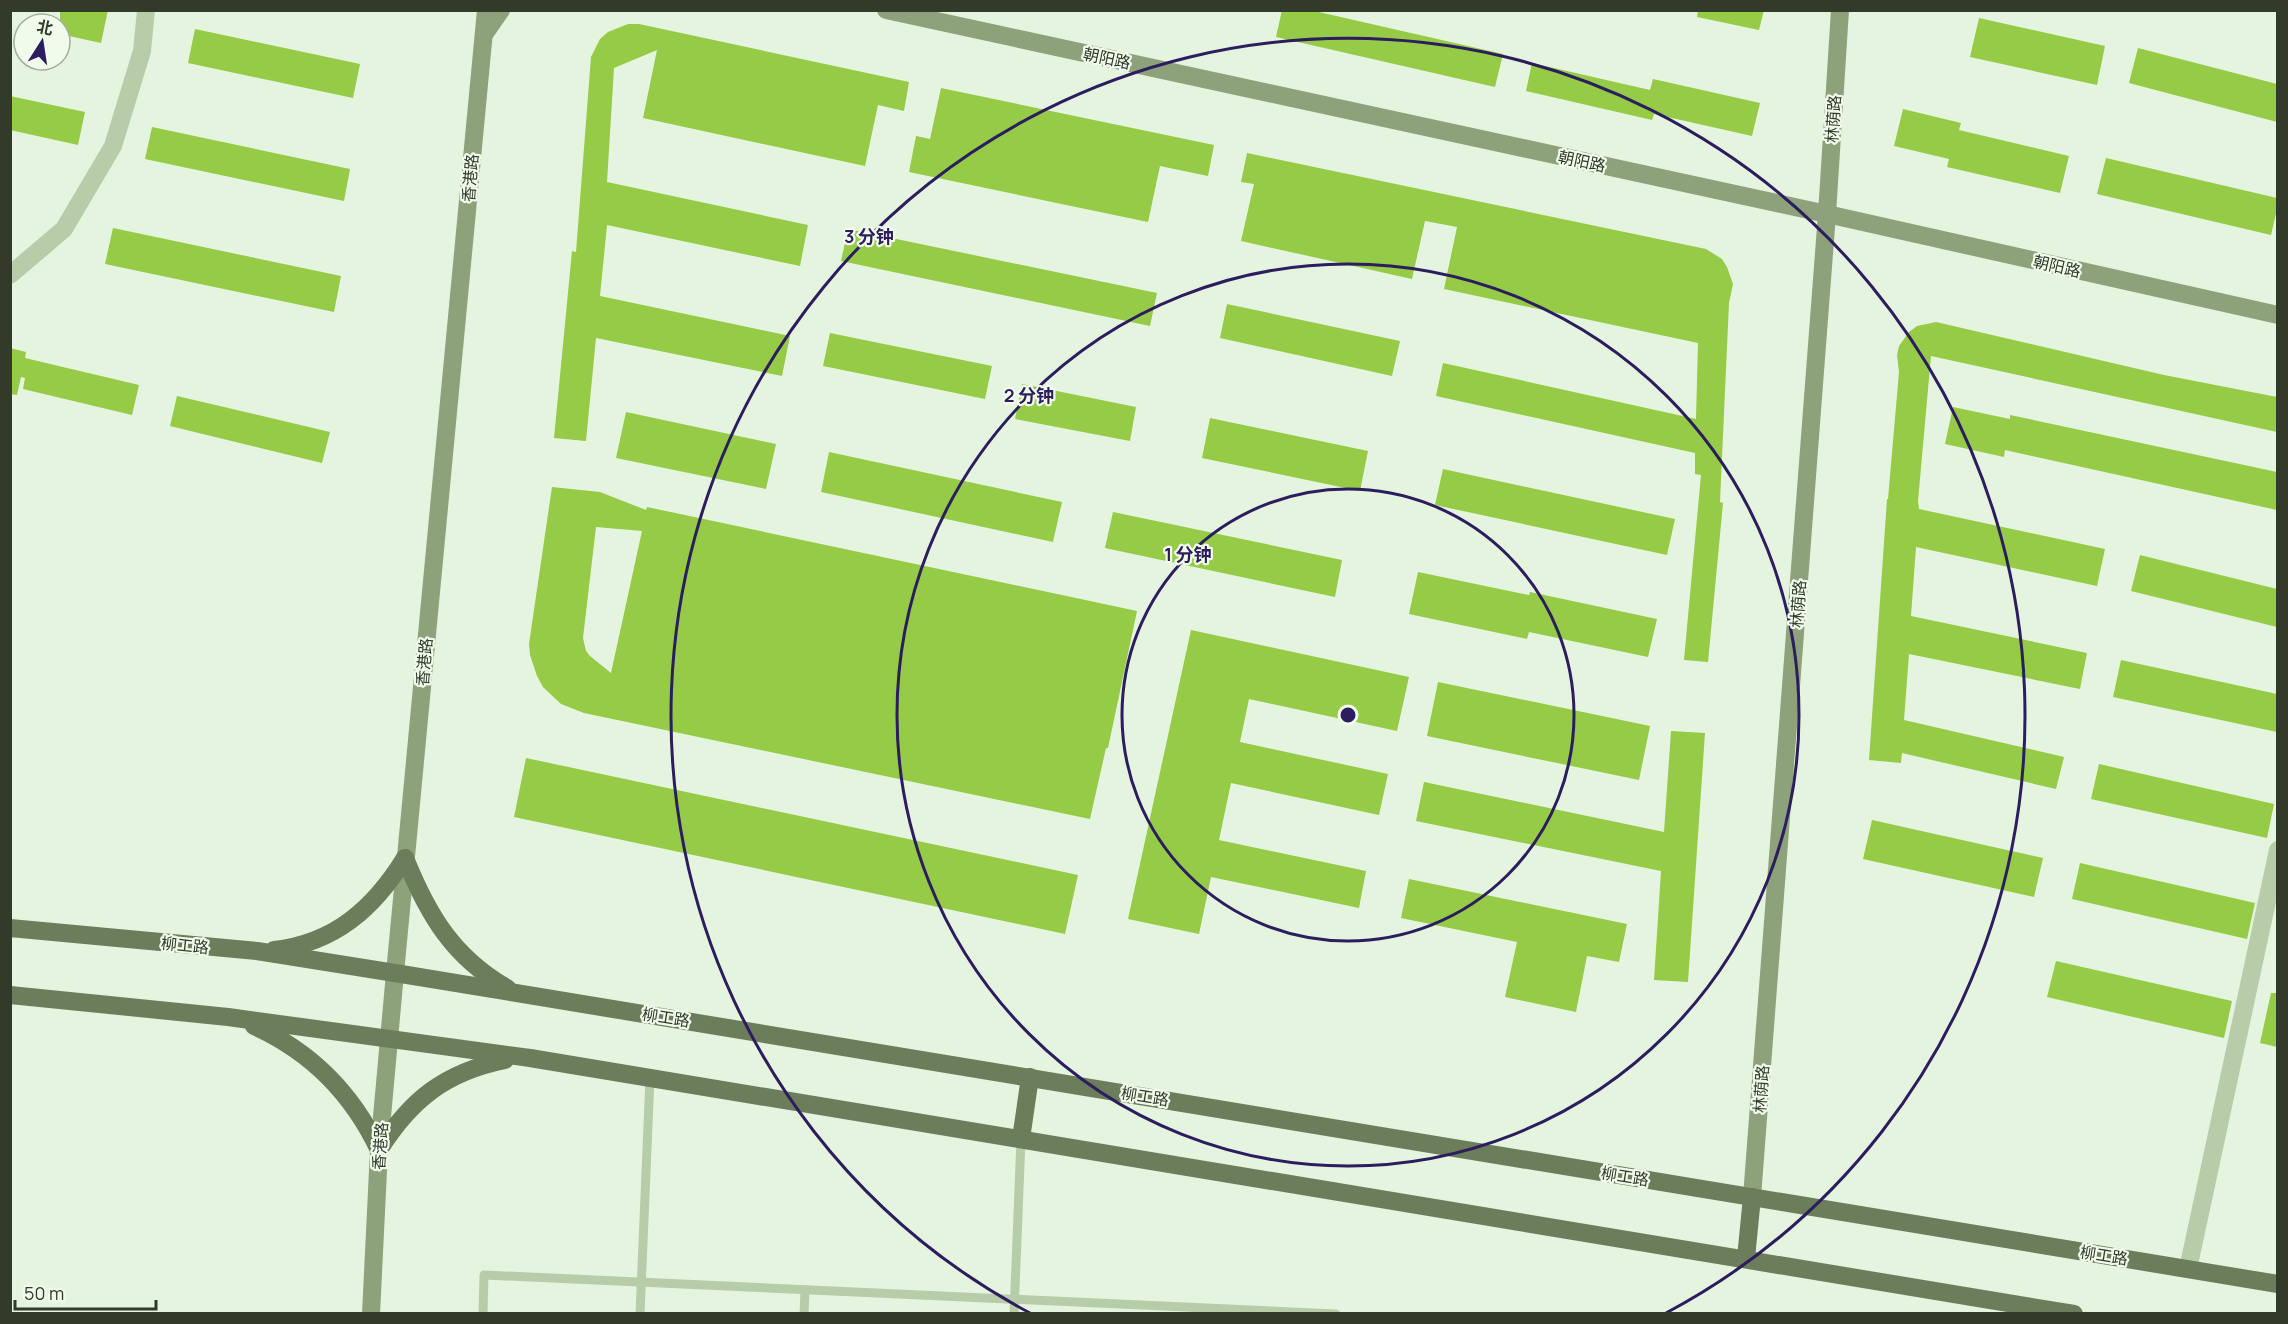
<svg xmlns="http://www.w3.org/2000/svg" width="2288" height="1324" viewBox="0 0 2288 1324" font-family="Manrope,'Noto Sans SC',sans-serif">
<rect width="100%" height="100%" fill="#e5f4df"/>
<!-- building -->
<g fill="#95cb46" fill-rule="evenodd">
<path d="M60 10H108L101 43 60 34Z"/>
<path d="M1282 10H1310L1503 54 1495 87 1276 37Z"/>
<path d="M1698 10H1764L1759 30 1697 17Z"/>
<path d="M1979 18 2105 46 2097 85 1970 57Z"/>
<path d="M628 24H639L909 82 904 111 878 105 865 166 643 118 657 50 614 68 607 182 808 225 800 266 607 225 600 296 790 336 782 376 596 338 586 441 554 438 572 251 576 252 591 57 600 39 608 32Z"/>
<path d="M195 29 360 64 353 98 188 63Z"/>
<path d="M2138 48 2277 84V122L2129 83Z"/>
<path d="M1532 63 1650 90 1653 79 1760 103 1752 136 1654 114 1652 120 1526 91Z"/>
<path d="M941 88 1214 145 1208 176 1160 166 1148 222 909 172 916 136 930 139Z"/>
<path d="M10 96 85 112 78 145 10 130Z"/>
<path d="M1903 109 1961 123 1959 130 2069 156 2060 193 1947 167 1949 159 1894 146Z"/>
<path d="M152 127 350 169 344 201 145 159Z"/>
<path d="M1247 153 1706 249 1722 259 1727 267 1733 284 1729 303 1720 502 1723 503 1708 662 1684 660 1701 475 1695 474V453L1436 396 1443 363 1696 419 1698 343 1444 289 1457 227 1425 221 1412 279 1241 241 1254 184 1241 182Z"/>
<path d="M2106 158 2277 198V209L2271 235 2097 194Z"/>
<path d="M113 228 341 276 334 312 105 264Z"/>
<path d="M848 229 1157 293 1150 326 841 261Z"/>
<path d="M1227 304 1400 341 1392 376 1220 338Z"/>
<path d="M1936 322 2164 375 2277 397V432L1931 356 1918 501 1919 509 2105 549 2097 586 1916 547 1911 616 2087 653 2080 689 1909 654 1904 720 2064 757 2056 789 1902 753 1901 763 1869 760 1887 499H1888L1899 372 1897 355 1899 346 1909 332 1917 326Z"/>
<path d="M830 333 992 366 985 399 823 366Z"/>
<path d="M10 348 26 352 25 358 139 385 132 415 23 389 25 378 21 377 17 395 10 394Z"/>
<path d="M1022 384 1136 407 1130 441 1015 419Z"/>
<path d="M177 396 330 432 322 463 170 426Z"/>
<path d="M1953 407 2010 419V415L2277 472V510L2005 450 2004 457 1945 444Z"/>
<path d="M626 412 776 444 766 489 616 458Z"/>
<path d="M1210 418 1368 451 1360 491 1202 458Z"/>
<path d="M829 452 1062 502 1053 542 821 492Z"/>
<path d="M1443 469 1675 519 1667 555 1435 505Z"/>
<path d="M552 487 600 492 646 510 647 507 1137 611 1108 748H1106L1090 819 584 713 561 704 543 687 537 676 530 655 529 644ZM596 527 642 531 611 673 590 656 586 651 583 638Z"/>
<path d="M1113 512 1342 560 1335 597 1105 548Z"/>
<path d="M2140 555 2277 589V627L2131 591Z"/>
<path d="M1418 572 1529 595 1530 592 1657 619 1648 657 1529 632 1527 639 1409 614Z"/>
<path d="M1191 630 1409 677 1397 731 1249 699 1240 742 1388 774 1379 815 1231 783 1219 840 1366 871 1359 908 1211 877 1199 934 1128 919Z"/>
<path d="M2121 660 2277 694V732L2113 697Z"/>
<path d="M1438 682 1650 726 1639 780 1427 736Z"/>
<path d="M1671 731 1705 733 1688 982 1654 980 1661 871 1416 821 1424 782 1664 832Z"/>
<path d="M526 758 1078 875 1065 934 514 817Z"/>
<path d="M2099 764 2274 804 2267 838 2091 799Z"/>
<path d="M1872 820 2043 858 2034 897 1863 859Z"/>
<path d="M2080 863 2255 903 2247 939 2072 899Z"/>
<path d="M1409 879 1627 924 1619 962 1587 956 1576 1012 1505 997 1517 942 1401 918Z"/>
<path d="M2056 961 2232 1001 2224 1038 2047 997Z"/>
<path d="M2271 993H2277V1047L2260 1043Z"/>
</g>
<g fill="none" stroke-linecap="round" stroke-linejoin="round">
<!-- lane -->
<g stroke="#b7cdaa" stroke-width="9">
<path d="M483 1314 484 1275 1336 1314"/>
<path d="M640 1314 650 1078"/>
<path d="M804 1314 805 1290"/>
<path d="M1014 1314 1021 1139"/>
</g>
<!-- street -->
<g stroke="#b7cdaa" stroke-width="18">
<path d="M10 275 64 229 113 146 142 51 146 10"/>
<path d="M2188 1269 2278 850"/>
</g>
<!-- secondary -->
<g stroke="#8da17b" stroke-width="18">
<path d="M886 10 1827 214 2278 315"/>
<path d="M485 33 501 10"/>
<path d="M1752 1197 1827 214 1840 10"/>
<path d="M371 1314 379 1150 395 973 486 10"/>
</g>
<!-- primary -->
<g stroke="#6b7d5a" stroke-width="18">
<path d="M405 858C428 915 453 957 507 988"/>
<path d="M10 928 257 951 395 973 2278 1284"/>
<path d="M274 950C335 943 374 908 405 858"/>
<path d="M10 995 228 1017 530 1058 2074 1314"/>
<path d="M254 1026C312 1052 352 1093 379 1150"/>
<path d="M1021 1139 1030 1077"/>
<path d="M379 1150C411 1099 446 1072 505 1060"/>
<path d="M1746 1258 1752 1197"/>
</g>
</g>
<!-- distance rings -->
<g fill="none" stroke="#2c1d5e" stroke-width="3">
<circle cx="1348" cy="715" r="226"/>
<circle cx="1348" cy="715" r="451"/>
<path d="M1030 1313A677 677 0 1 1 1666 1313"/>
</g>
<g text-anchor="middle" stroke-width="4.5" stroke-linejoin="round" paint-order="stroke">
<!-- street labels -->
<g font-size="16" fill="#323a2a" stroke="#f0fbec">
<text transform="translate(1107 58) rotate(12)" y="6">朝阳路</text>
<text transform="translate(1833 119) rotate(-86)" y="6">林荫路</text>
<text transform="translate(1582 161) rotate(12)" y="6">朝阳路</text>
<text transform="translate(470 178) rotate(-85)" y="6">香港路</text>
<text transform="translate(2057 266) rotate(13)" y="6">朝阳路</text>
<text transform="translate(1798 604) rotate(-86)" y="6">林荫路</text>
<text transform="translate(424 662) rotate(-85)" y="6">香港路</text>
<text transform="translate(185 945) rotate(6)" y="6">柳工路</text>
<text transform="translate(666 1017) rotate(9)" y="6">柳工路</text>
<text transform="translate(1761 1089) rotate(-86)" y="6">林荫路</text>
<text transform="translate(1145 1096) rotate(9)" y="6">柳工路</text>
<text transform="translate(380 1146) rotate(-86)" y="6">香港路</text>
<text transform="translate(1625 1176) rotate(9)" y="6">柳工路</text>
<text transform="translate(2104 1255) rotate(9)" y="6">柳工路</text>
</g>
</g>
<circle cx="1348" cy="715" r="9" fill="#2c1d5e" stroke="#f0fbec" stroke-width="3"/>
<g font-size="18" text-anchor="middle" font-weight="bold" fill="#2c1d5e" stroke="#f0fbec" stroke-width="4.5" stroke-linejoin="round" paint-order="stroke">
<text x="869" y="243">3 分钟</text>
<text x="1029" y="402">2 分钟</text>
<text x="1188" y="561">1 分钟</text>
</g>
<!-- border -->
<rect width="2288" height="1324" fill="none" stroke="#323a2a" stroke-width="24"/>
<!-- north arrow -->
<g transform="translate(42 42) rotate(12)"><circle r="28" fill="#f0fbec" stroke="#a4ae9e" stroke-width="1.5"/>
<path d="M0-4.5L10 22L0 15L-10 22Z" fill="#2c1d5e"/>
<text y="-9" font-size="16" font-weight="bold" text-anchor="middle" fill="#323a2a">北</text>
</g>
<!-- scale -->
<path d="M15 1300v9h141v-9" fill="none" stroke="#323a2a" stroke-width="3"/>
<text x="24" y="1300" font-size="18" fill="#323a2a" stroke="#f0fbec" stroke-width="4.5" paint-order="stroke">50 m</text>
</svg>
